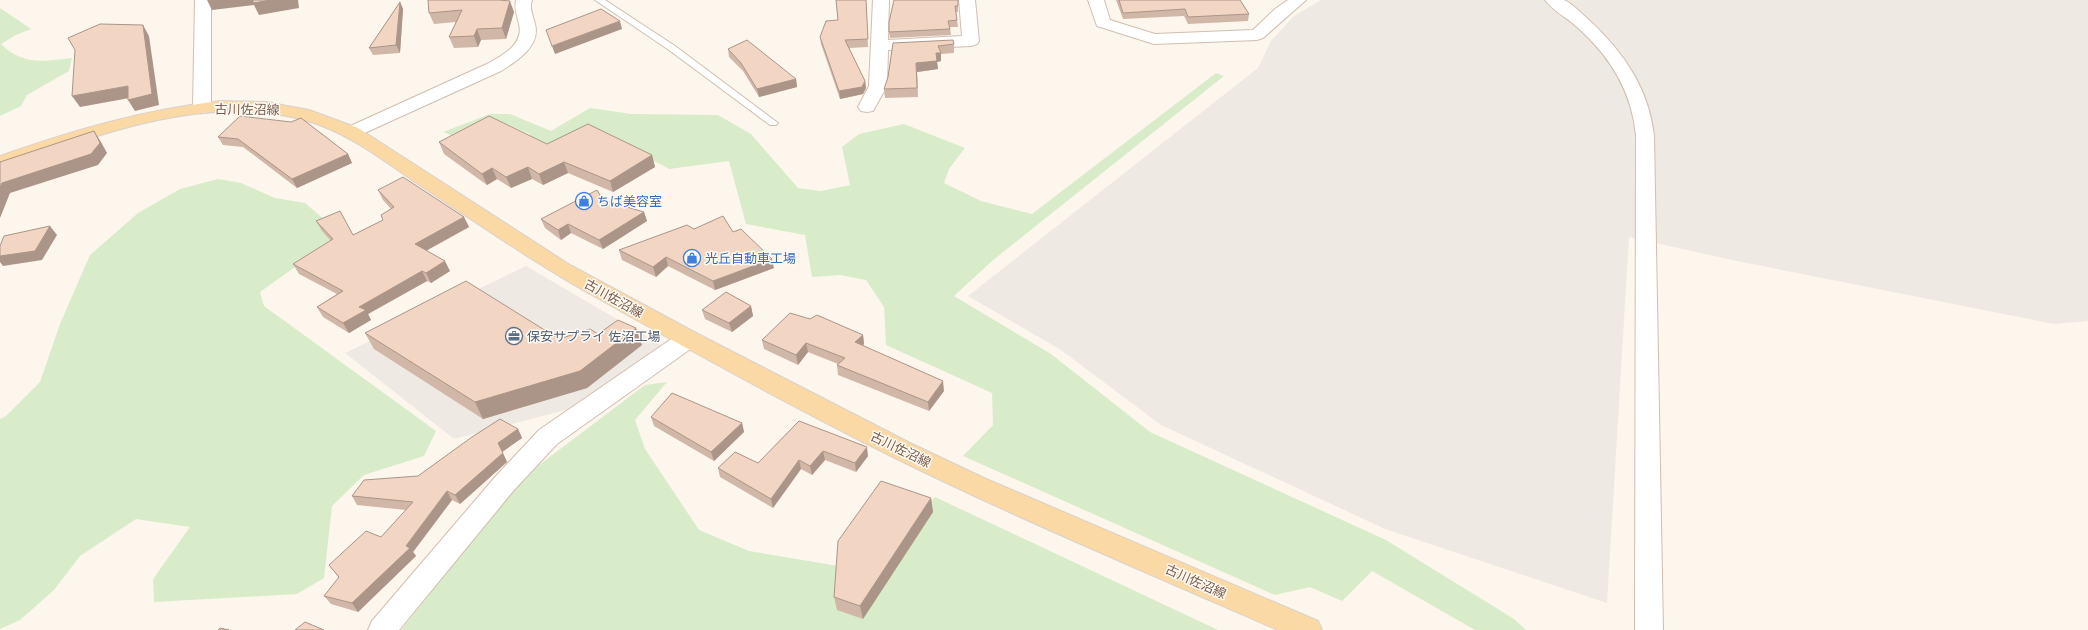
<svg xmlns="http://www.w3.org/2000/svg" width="2088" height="630" viewBox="0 0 2088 630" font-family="'Open Sans','Noto Sans JP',sans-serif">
<rect width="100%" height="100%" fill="#fdf6ec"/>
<!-- industrial -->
<g fill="#efe9e4">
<path d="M1321 0H2088V321L2054 324 1732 260 1629 237 1607 603 1385 529 1161 425 1061 350 968 296 1258 68 1271 41 1294 16Z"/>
<path d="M526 266 661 345 569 409 454 439 345 353Z"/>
</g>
<!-- green -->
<g fill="#d8ecc9">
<path d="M0 8 31 29 16 35 1 44C23 66 45 61 72 58L69 71 27 95 21 106 0 116Z"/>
<path d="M1216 73 1224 76 992 261 954 296 1051 354 1150 432 1386 540 1514 619 1526 630H1475L1372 571 1342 601 1310 587 1275 595 963 456 993 425 992 393 886 345 884 307 866 280 841 275 812 277 805 235 746 224 729 161 669 169 591 127 548 149 530 140V134L497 120 460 139 443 132 490 114H510L551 131 590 108 632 114 718 115 751 134 798 188 821 191 850 185 842 147 859 134 904 124 965 148 949 169 944 183 981 201 1032 214Z"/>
<path d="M218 179 241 183 275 198 305 203 326 221 333 240 260 292 264 306 436 431 424 456 364 475 332 506 324 578 297 594 154 602 153 579 190 527 136 519 80 556 54 590 20 620 0 629V419L6 416 40 382 60 324 90 255 138 213 180 189Z"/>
<path d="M667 382 635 420 645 449 699 530 749 551 862 570 935 497 1218 630H401L515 487 539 465 645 385Z"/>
</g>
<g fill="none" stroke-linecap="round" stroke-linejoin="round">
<!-- service casing -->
<g stroke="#d1beb0" stroke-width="2">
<path id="service" d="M595 0H605L675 46 778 123 776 125H770L669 50Z"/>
</g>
<!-- minor casing -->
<g stroke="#d1beb0" stroke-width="2">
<g id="minor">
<path d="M516 0H532C529 9 533 15 535 24 541 46 517 61 501 71L358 136 352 137 346 136 343 132 346 128 489 63C503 55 524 44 519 24 517 16 514 9 516 0Z"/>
<path d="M873 0H889L888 40 962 36 959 0H975L979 41 977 44 971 46 888 50 887 86 873 111 867 112 861 111 858 107 869 86Z"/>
<path d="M1088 0H1104L1110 20 1155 34 1253 30 1275 9 1288 0H1306L1263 38 1257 40 1154 44 1097 26Z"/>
<path d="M688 331 696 333 699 339 696 345 557 444 514 490 399 630H368L372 621 496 476 539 430 680 333Z"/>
</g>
</g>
<!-- tertiary casing -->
<g stroke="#d1beb0" stroke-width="2">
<g id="tertiary">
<path d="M195 0H211V108L208 112 202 113 196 112 193 108Z"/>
<path d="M1545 0C1550 0 1559 0 1564 0 1573 4 1583 15 1590 21 1624 53 1649 89 1654 136L1663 630H1635L1636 136C1632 91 1610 56 1576 26 1566 17 1552 10 1545 0Z"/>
</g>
</g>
<!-- primary casing -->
<g stroke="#dad1cd" stroke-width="2">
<path id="primary" d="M221 101 266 102 309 110 358 128 570 265 696 333 910 443 984 478 1318 621 1322 630H1278C1150 574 1021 520 895 458 796 409 698 355 601 300 539 266 480 225 421 186 384 161 348 132 304 120 234 100 156 117 88 139 58 148 30 160 0 168V156C74 130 142 110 221 101Z"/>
</g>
<!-- service -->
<use href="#service" fill="#fff" fill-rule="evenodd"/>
<!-- minor -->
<use href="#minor" fill="#fff" fill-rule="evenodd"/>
<!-- tertiary -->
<use href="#tertiary" fill="#fff" fill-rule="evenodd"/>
<!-- primary -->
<use href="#primary" fill="#fbd9a5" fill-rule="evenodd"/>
</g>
<!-- wall -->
<g fill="#d1b7a8">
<path d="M836 0H866L868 47 849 48 865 81 866 88 863 94 840 99 821 44 820 37 838 20Z"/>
<path d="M958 0V12H956L958 27H950L951 35 890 38 889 32Z"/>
<path d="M1116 0H1240L1249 14 1248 21 1188 24 1184 16 1123 19Z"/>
<path d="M506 1 514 12 506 39 481 40 478 47 454 48 449 37 456 22 434 24 429 13Z"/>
<path d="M400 2 403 9 400 53 373 55 369 48Z"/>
<path d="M893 43 954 44V53L941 54V61L937 62 938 69 917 72 918 97 885 98 884 89 888 77Z"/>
<path d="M728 49 796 79 797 87 759 97 743 71 729 57Z"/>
<path d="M240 116 348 154 352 163 297 188 243 147 223 145 218 137Z"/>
<path d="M439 142 547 144 652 155 655 167 613 192 568 173 543 185 532 179 511 188 497 179 487 185 444 154Z"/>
<path d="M378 190 464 217 469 227 426 251 450 271 431 283 427 281 368 314 371 320 349 333 323 317 317 307 337 294 299 274 293 264 331 241 322 231 316 221 353 235 383 220 391 209 383 200Z"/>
<path d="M603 200 644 212 647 221 603 249 571 233 561 240 545 228 541 219Z"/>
<path d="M694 229 733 232 774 268 715 290 668 266 656 277 622 260 619 250Z"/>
<path d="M751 306 753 316 732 332 705 319 702 310Z"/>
<path d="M365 333 559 339 598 334 642 345 587 388 483 419 374 349Z"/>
<path d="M863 335 864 344 863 345 944 391 929 411 838 375 837 365 838 364 808 352 798 365 764 349 762 340Z"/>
<path d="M651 417 742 423 744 432 714 461 654 426Z"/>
<path d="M799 421 868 456 856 472 825 460 812 475 801 469 773 508 720 477 718 468 758 463Z"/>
<path d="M518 429 522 438 502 452 507 462 460 504 452 500 413 552 416 556 358 612 331 604 324 596 339 578 329 565 381 537 406 510 357 505 352 496 418 476Z"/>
<path d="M931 498 933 512 863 619 837 610 834 597Z"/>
</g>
<!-- shaded-wall -->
<g fill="#aa9588">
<path d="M207 0H298L299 8 259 15 254 5 212 10Z"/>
<path d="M510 1 514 12 506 39 502 28Z"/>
<path d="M400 2 403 9 400 53 396 45Z"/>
<path d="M620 21 622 29 555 54 552 46Z"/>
<path d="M143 25 149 36 159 105 135 111 128 100Z"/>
<path d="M477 29 481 40 478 47 474 36Z"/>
<path d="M936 53H941V61L937 62 938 69 917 72 918 97 916 63Z"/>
<path d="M796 79 797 87 759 97 757 89Z"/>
<path d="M865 81 866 88 863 94 840 99 839 91Z"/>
<path d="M128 86 135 97 80 107 72 96Z"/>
<path d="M94 131 101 142 107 153 98 165 10 193 0 218V187L2 183Z"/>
<path d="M348 154 352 163 297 188 292 179Z"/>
<path d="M652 155 655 167 613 192 610 181Z"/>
<path d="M564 162 568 173 543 185 539 174Z"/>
<path d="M528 167 532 179 511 188 506 177Z"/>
<path d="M492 168 497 179 487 185 482 174Z"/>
<path d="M644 212 647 221 603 249 599 240Z"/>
<path d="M464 217 469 227 420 254 415 244Z"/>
<path d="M568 224 571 233 561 240 558 230Z"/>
<path d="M50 226 57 235 42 260 3 266 0 262V256Z"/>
<path d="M666 257 668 266 656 277 653 267Z"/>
<path d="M772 259 774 268 715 290 713 281Z"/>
<path d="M445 261 450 271 431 283 426 273Z"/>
<path d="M422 271 427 281 368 314 371 320 349 333 343 323 359 307Z"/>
<path d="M751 306 753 316 732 332 729 323Z"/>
<path d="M636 328 642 345 587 388 483 419 475 402Z"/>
<path d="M863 335 864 344 857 351 855 342Z"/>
<path d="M806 343 808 352 798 365 796 355Z"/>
<path d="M943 381 944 391 929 411 928 402Z"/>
<path d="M742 423 744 432 714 461 711 452Z"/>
<path d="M518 429 522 438 502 452 498 443Z"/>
<path d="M867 447 868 456 856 472 855 463Z"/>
<path d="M823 451 825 460 812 475 810 466Z"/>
<path d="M503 453 507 462 460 504 455 495Z"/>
<path d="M799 460 801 469 773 508 771 499Z"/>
<path d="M447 491 452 500 413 552 416 556 358 612 352 603 406 546Z"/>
<path d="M931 498 933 512 863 619 860 606Z"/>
</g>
<!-- building -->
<g fill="#f3d5c3" stroke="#aa9588">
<path d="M253 0H271L253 3Z"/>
<path d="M428 0H499L510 1 502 28 477 29 474 36 449 37 462 10 429 13Z"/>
<path d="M836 0H866L868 39 845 40 865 81 862 87 839 91 820 37 826 21 838 20Z"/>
<path d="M894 0H958V6H955L957 20 948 21 950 29 889 32V22Z"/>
<path d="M1119 0H1240L1249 14 1188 17 1185 9 1123 13Z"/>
<path d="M400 2 396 45 369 48Z"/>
<path d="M601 9 620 21 552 46 546 30Z"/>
<path d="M100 24 143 25 152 94 128 100V86L72 96 75 50 68 38Z"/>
<path d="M747 40 796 79 757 89 741 63 728 49Z"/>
<path d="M953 40 954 44 938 46 941 53H936L937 61 916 63 917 88 884 89 888 77 893 43Z"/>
<path d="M240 116 291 122 301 118 348 154 292 179 238 139 218 137Z"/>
<path d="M489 116 547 144 588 124 652 155 610 181 564 162 539 174 528 167 506 177 492 168 482 174 439 142Z"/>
<path d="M94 131 100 143 91 154 2 183 0 187V162Z"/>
<path d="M403 177 464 217 415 244 445 261 426 273 422 271 359 307 366 310 343 323 317 307 343 291 293 264 333 239 316 221 340 211 353 235 383 220 381 215 394 207 378 190Z"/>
<path d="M597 190 603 200 644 212 599 240 568 224 558 230 541 219Z"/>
<path d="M723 216 733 232 741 229 772 259 713 281 666 257 653 267 619 250 687 225 694 229Z"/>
<path d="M50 226 35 251 0 256V246L4 236Z"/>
<path d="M466 281 559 339 590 329 598 334 618 320 636 328 580 371 475 402 365 333Z"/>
<path d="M726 292 751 306 729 323 702 310Z"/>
<path d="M790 313 810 319 817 315 863 335 855 342 943 381 928 402 837 365 845 358 806 343 796 355 762 340Z"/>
<path d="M672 393 742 423 711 452 651 417Z"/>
<path d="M500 419 518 429 498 443 503 453 455 495 447 491 406 546 410 548 352 603 324 596 339 577 329 565 366 531 381 537 413 502 352 496 364 480 418 476 472 437Z"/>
<path d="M799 421 867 447 855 463 823 451 810 466 799 460 771 499 718 468 735 452 758 463Z"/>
<path d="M881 481 931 498 860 606 834 597 838 541Z"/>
<path d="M305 622 324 630H295Z"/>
<path d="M220 628 229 630H218Z"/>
</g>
<!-- icons -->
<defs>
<g id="shop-ring" transform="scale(0.9)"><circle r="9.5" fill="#fffaf3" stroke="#3f7fe0" stroke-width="1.5"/><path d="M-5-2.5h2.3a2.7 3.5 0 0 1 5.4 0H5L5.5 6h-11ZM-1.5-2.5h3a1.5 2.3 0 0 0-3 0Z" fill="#3f7fe0"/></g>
<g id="office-ring" transform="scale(0.9)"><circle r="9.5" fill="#fffaf3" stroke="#5c6f8a" stroke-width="1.5"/><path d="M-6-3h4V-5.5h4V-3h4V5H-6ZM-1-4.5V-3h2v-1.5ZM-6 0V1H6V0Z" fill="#5c6f8a"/></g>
</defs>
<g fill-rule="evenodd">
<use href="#shop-ring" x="584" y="201"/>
<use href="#shop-ring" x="692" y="258"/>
<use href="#office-ring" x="514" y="336"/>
</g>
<g text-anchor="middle" stroke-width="3" stroke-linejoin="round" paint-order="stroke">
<!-- street labels -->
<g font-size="13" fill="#7a5c4d" stroke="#fffaf3">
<text transform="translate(247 109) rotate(1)" y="5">古川佐沼線</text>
<text transform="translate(614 298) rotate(29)" y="5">古川佐沼線</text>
<text transform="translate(901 449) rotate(26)" y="5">古川佐沼線</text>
<text transform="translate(1196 581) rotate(24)" y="5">古川佐沼線</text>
</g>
<!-- shop labels -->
<g font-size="13" fill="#366cbe" stroke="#fffaf3" text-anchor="start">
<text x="597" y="206">ちば美容室</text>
<text x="705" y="263">光丘自動車工場</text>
</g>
<!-- service labels -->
<g font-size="13" fill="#4e5e75" stroke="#fffaf3" text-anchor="start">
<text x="527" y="341">保安サプライ 佐沼工場</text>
</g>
</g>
</svg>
